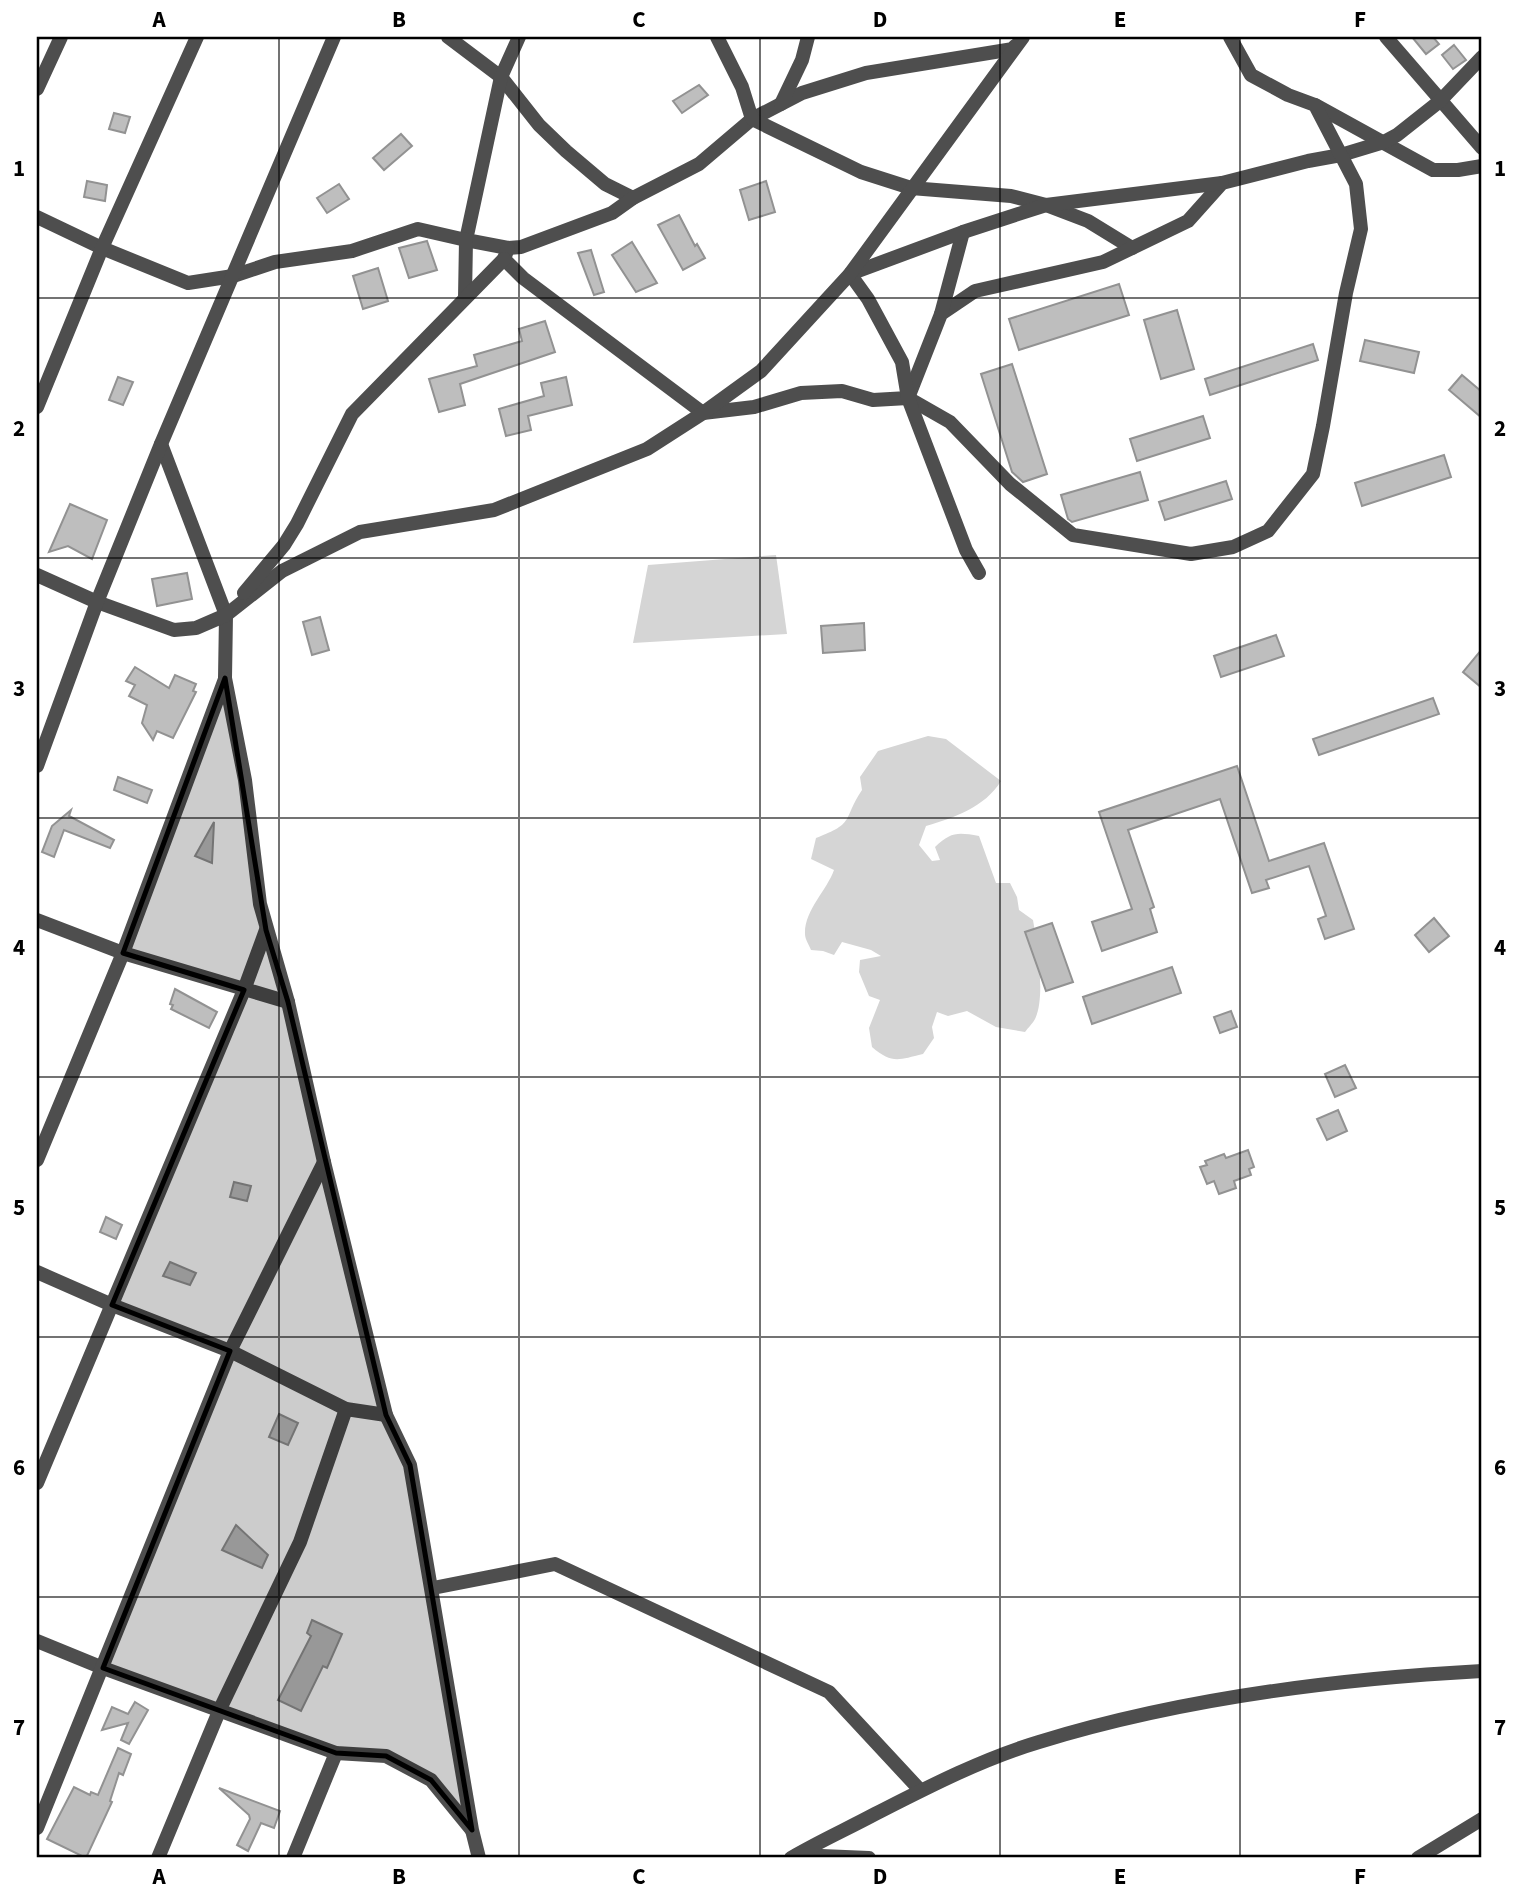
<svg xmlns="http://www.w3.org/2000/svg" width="1519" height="1895" viewBox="0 0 1519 1895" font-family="'Source Sans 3',sans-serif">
<rect width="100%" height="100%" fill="#fff"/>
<!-- green -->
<g fill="#d5d5d5">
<path d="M776 555 787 634 633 643 648 565Z"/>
<path d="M928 736 946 739 1001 781C985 807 954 818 926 826L919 845 932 861 940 860 935 847C951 832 957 832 979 836L996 883H1010L1017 897 1019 910 1033 920C1037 943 1046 997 1035 1019 1033 1023 1028 1028 1025 1032L996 1027 967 1011 948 1016 937 1012 932 1027 934 1038 923 1054C898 1060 892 1064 872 1047L869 1028 880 1000 869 996 859 972 860 960 881 956 871 950 842 942 834 955 823 951 811 950C809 945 805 939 805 934 804 911 827 890 834 870L811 859 816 838C856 823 842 820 862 790L860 777 878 751Z"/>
</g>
<!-- building -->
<g fill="#bebebe" stroke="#929292" stroke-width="2">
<path d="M1412 37H1433L1439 44 1426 54Z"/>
<path d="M1454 45 1466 60 1453 69 1442 55Z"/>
<path d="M699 85 708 95 682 113 673 101Z"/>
<path d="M114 113 130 117 125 133 109 129Z"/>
<path d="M401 134 412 146 384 170 373 158Z"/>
<path d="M87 181 107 185 105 201 84 197Z"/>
<path d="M766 181 775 212 749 220 740 190Z"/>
<path d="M339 184 349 199 327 213 317 198Z"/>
<path d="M679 215 695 246 697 244 705 258 683 270 658 225Z"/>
<path d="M427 241 437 270 409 278 399 248Z"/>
<path d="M632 242 657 283 636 292 612 255Z"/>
<path d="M591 250 604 292 594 295 578 253Z"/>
<path d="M378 268 388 301 363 309 353 276Z"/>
<path d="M1119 284 1129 315 1019 350 1009 319Z"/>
<path d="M1177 310 1194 369 1161 379 1144 320Z"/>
<path d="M545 321 555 352 460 384 465 405 439 412 429 379 477 366 474 355 522 341 519 329Z"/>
<path d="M1365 340 1419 352 1414 373 1360 361Z"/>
<path d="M1313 344 1318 360 1210 395 1205 379Z"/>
<path d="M1012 364 1047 474 1023 482 1012 472 981 374Z"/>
<path d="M1462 375 1482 392V418L1449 390Z"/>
<path d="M118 377 133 382 123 405 109 400Z"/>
<path d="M566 377 572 405 528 416 531 430 506 436 499 409 544 396 541 383Z"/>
<path d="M1203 416 1210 438 1137 461 1130 439Z"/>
<path d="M1444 455 1451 477 1362 506 1355 483Z"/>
<path d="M1140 472 1148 500 1072 522 1068 519 1061 495Z"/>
<path d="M1226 481 1232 499 1165 520 1159 502Z"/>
<path d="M70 504 107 520 92 559 68 546 49 552Z"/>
<path d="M187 573 192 599 157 606 152 579Z"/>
<path d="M320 617 329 650 312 655 303 622Z"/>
<path d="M864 623 865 650 823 653 821 626Z"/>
<path d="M1276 635 1284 656 1221 677 1214 656Z"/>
<path d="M1482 649V688L1463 672Z"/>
<path d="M135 667 169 688 175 675 196 684 193 691 196 692 173 738 157 731 153 740 142 723 147 705 129 696 135 685 126 681Z"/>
<path d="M1433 698 1439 714 1319 755 1313 739Z"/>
<path d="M1237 766 1269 861 1324 843 1354 929 1325 939 1318 919 1326 916 1309 866 1266 880 1269 888 1252 893 1220 799 1128 830 1154 907 1150 909 1157 932 1102 951 1092 922 1132 909 1099 812Z"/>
<path d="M118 777 152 790 147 803 114 790Z"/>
<path d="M71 810 69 816 114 840 110 848 64 830 54 857 42 852 52 826Z"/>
<path d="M214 822 212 863 195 856Z"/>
<path d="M1434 918 1449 936 1429 952 1415 935Z"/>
<path d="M1052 923 1073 982 1046 991 1025 932Z"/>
<path d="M1172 967 1181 993 1092 1024 1083 997Z"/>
<path d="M175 989 217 1012 209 1028 171 1009 173 1005 170 1004Z"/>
<path d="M1231 1011 1237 1027 1220 1033 1214 1017Z"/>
<path d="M1345 1065 1356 1088 1335 1097 1325 1074Z"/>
<path d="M1338 1110 1347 1131 1327 1140 1317 1119Z"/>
<path d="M1248 1150 1254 1167 1249 1169 1251 1175 1234 1181 1236 1188 1219 1194 1214 1181 1207 1184 1200 1167 1207 1165 1205 1161 1224 1154 1226 1158Z"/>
<path d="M234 1182 251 1186 247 1201 230 1197Z"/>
<path d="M106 1217 122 1225 116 1239 100 1232Z"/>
<path d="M170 1262 196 1273 190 1285 163 1276Z"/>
<path d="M279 1414 298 1423 288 1445 269 1437Z"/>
<path d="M236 1525 268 1555 262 1568 222 1550Z"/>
<path d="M312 1620 342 1634 327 1668 323 1666 301 1711 278 1700 311 1636 307 1633Z"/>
<path d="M135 1702 148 1710 129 1744 121 1740 128 1723 102 1730 112 1707 128 1714Z"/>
<path d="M118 1748 131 1754 123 1775 119 1773 110 1801 112 1802 86 1858 47 1839 74 1787 90 1795 91 1792 98 1795Z"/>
<path d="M219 1788 280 1811 274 1828 261 1823 248 1851 237 1845 250 1819 249 1815Z"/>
</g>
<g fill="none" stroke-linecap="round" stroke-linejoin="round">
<!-- street -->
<g stroke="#4e4e4e" stroke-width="14">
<path d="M448 37 501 77 539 125 566 151 605 184 633 198"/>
<path d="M519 37 501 77 466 240 508 248 521 247 612 213 633 198 699 164 752 119 802 93 866 73 1013 49 1015 46"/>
<path d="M717 37 742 87 752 119 861 172 911 188 1011 196 1046 205 1088 221 1132 248"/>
<path d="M1386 37 1482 148"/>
<path d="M37 89 61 37"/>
<path d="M781 104 802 60 808 37"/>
<path d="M1315 105 1433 170H1458L1482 166"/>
<path d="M37 217 102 248 188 283 233 276 275 262 352 251 418 229 466 240 465 298"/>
<path d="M508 248 504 259 523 278 703 413 754 407 801 393 842 391 873 400 908 398 941 314 975 291 1103 262 1188 221 1222 183 1308 161 1341 155 1384 142 1397 135 1440 101 1482 57"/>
<path d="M941 314 963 232"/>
<path d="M908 398 950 422 1010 484 1073 535 1191 554 1233 547 1268 531 1313 474 1323 426 1346 293 1361 229 1356 184 1315 105 1288 95 1251 75 1230 37"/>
<path d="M37 407 102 248 197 37"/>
<path d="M161 444 226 615 225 678 245 780 260 904 288 1002 324 1162 386 1415 410 1465 472 1830 479 1858"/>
<path d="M979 573 966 550 908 398 902 362 868 299 850 274 963 232 1046 205 1222 183"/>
<path d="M37 575 97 602 174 630 196 628 226 615 282 571 360 532 494 510 647 449 703 413 761 371 850 274 1023 37"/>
<path d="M244 593 284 545 297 524 352 414 504 259"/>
<path d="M37 766 97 602 161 444 334 37"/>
<path d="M37 920 123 953 288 1002"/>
<path d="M37 1160 123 953 225 679"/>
<path d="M37 1272 112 1305 230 1351 346 1409 386 1415"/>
<path d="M37 1483 244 990 266 930"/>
<path d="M433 1588 555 1564 829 1692 920 1790"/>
<path d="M37 1641 103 1668 336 1753 386 1756 431 1780 471 1829"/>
<path d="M37 1828 230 1351 324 1162"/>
<path d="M797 1855 869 1858"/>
<path d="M158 1858 220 1709 300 1542 346 1409"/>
<path d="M293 1858 336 1753"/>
<path d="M791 1858C818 1842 847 1829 875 1814 928 1787 982 1759 1039 1742 1182 1698 1333 1679 1482 1671"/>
<path d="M1418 1858 1482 1819"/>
</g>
</g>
<!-- marked area -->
<path fill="#000" fill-opacity="0.2" stroke="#000" stroke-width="5" stroke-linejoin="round" d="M225 678 266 930 288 1002 386 1415 410 1465 472 1830 431 1780 386 1756 336 1753 103 1668 230 1351 112 1305 244 990 123 953Z"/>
<!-- grid -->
<path fill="none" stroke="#000" stroke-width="2" stroke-opacity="0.55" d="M279 37V1858M519 37V1858M760 37V1858M1000 37V1858M1240 37V1858M37 298H1482M37 558H1482M37 818H1482M37 1077H1482M37 1337H1482M37 1597H1482"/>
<!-- border -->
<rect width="1519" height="1895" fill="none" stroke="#ffffff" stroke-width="77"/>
<rect x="38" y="38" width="1442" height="1818" fill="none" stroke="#000" stroke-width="2.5"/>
<g font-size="23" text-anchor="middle" font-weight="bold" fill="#000">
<text x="159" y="27">A</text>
<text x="399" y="27">B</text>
<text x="639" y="27">C</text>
<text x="880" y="27">D</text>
<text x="1120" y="27">E</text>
<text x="1360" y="27">F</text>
<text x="19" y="176">1</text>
<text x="1500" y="176">1</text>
<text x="19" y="436">2</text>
<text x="1500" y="436">2</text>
<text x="19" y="696">3</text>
<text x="1500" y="696">3</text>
<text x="19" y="955">4</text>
<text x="1500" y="955">4</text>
<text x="19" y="1215">5</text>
<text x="1500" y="1215">5</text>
<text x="19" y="1475">6</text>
<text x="1500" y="1475">6</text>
<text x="19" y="1735">7</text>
<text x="1500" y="1735">7</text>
<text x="159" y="1884">A</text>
<text x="399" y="1884">B</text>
<text x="639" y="1884">C</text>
<text x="880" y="1884">D</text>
<text x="1120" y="1884">E</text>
<text x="1360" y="1884">F</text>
</g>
</svg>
